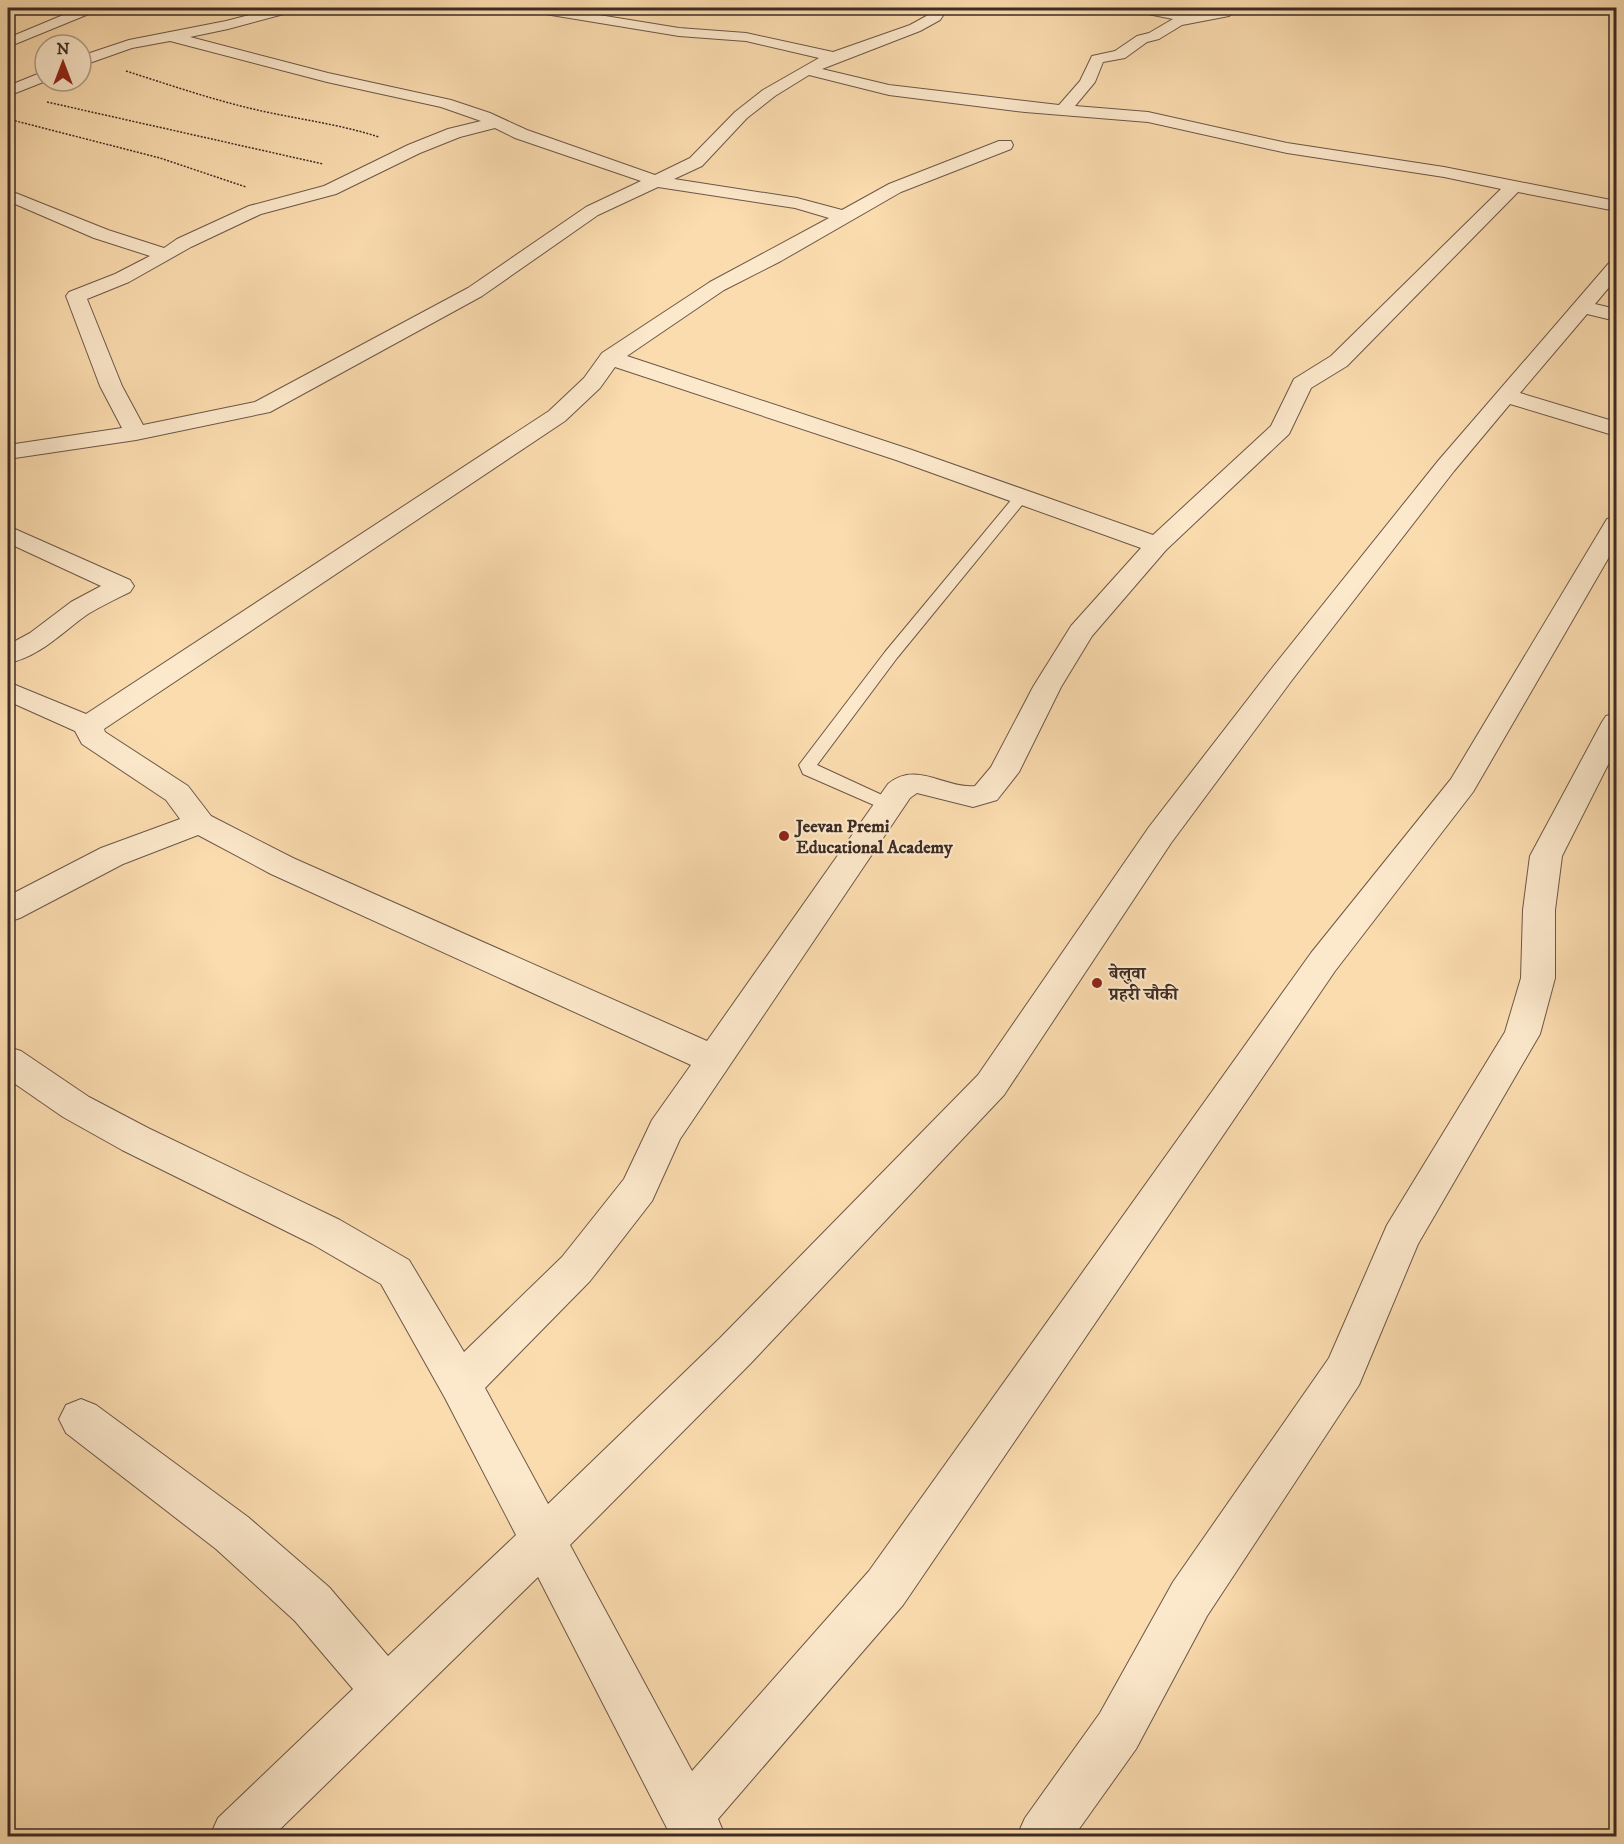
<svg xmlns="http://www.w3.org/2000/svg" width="1624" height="1844" viewBox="0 0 1624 1844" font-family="'IM FELL DW Pica','Noto Serif Devanagari',serif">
<rect width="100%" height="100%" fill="#fbdcaf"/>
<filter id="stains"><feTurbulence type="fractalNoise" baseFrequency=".00333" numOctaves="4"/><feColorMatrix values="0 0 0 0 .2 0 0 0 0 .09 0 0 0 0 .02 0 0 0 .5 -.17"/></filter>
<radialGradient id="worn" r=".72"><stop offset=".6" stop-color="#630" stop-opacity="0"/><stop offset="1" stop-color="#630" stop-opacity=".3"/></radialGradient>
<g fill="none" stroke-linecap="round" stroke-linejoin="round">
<!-- service casing -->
<g stroke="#6c5747" stroke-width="2">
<path id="service" d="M1022 492 1027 493 1029 496 1027 499 897 658 817 765 895 801 898 805 895 809H883L803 774 799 765 802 761 885 652 1017 493Z"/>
</g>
<!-- minor casing -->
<g stroke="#6c5747" stroke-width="2">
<g id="minor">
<path d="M80 8H98L96 11 8 47V38Z"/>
<path d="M276 8H297L295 11 228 29 190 37 328 73 451 100 490 113 527 130 655 175 690 158 735 112 763 90 819 58 746 41 679 36 533 12 528 11 526 8H556L679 28 746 33 833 52 910 25 930 14 934 8H948L940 20 920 31 822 69 889 85 1059 105 1080 81 1092 56 1115 51 1137 36 1149 33 1173 19 1133 11 1131 8H1157L1193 15 1222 8H1238L1229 16 1182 25 1159 39 1147 42 1125 58 1103 62 1095 82 1075 106 1148 112 1287 143 1444 167 1616 201V211L1518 192 1347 366 1311 388 1289 434 1166 550 1092 636 1061 687 1019 772 997 800 973 807 917 793 910 798 680 1139 652 1201 590 1281 485 1388 548 1504 720 1338 978 1075 1149 827 1272 668 1438 461 1609 263 1616 261V279L1595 304 1616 309V321L1587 314 1520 393 1616 422V436L1510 404 1454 471 1292 680 1171 843 1004 1095 750 1364 570 1545 692 1771 869 1571 1311 953 1451 779 1607 519 1616 517V545L1473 792 1335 971 903 1605 718 1819 725 1836H671L538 1577 273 1836H210L218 1818 353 1689 295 1621 216 1549 66 1433 59 1419 66 1405 81 1399 96 1405 248 1517 329 1587 388 1656 516 1535 445 1398 381 1284 312 1244 122 1150 63 1117 8 1079V1047L21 1051 89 1097 148 1128 340 1220 409 1260 464 1352 562 1257 624 1179 652 1120 691 1065 271 874 198 835 123 864 20 918 8 922V896L101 848 180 819 166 800 82 744 75 731 8 701V682L86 714 549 411 584 378 602 353 710 282 829 218 795 208 658 187 598 215 482 296 270 412 136 440 8 459V445L122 428 100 386 66 296 69 292 115 274 150 256 94 238 8 201V190L108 230 164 248 177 239 249 206 324 186 408 145 448 129 481 121 441 107 327 82 170 41 132 48 81 66V56L129 40 226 21ZM809 75 889 95 1025 112 1148 122 1287 153 1444 177 1501 189 1331 356 1294 379 1271 426 1153 535 912 450 627 356 724 290 781 261 901 192 1011 149 1013 145 1011 141H999L889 184 842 210 797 198 674 179 702 166 747 118 775 96ZM495 128 515 138 641 181 586 207 468 288 255 402 143 425 122 386 87 299 129 282 191 247 261 214 336 194 420 153 460 137ZM615 367 896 460 1141 548 1071 626 1033 687 991 767 975 786C945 789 916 760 888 784L707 1041 293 858 211 816 188 786 105 732 104 729 565 421 600 388Z"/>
<path d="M45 71 46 81 8 96V86Z"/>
<path d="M8 526 130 580 134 586 130 592C116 599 101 606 88 614 62 632 40 657 8 663V645L30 633 71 602 101 586 8 543Z"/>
<path d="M1616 713V749L1562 856 1555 910V978L1540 1034 1418 1244 1359 1385 1207 1616 1136 1749 1074 1836H1017L1025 1818 1100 1713 1173 1582 1329 1358 1387 1225 1505 1032 1521 978 1523 910 1530 856 1602 722 1606 716Z"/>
</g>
</g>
<!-- path -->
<g stroke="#3c2b24" stroke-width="1.5" stroke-dasharray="2 1.5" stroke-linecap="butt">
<path d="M8 12 23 8"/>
<path d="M126 71C176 87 225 104 276 114 311 121 345 126 379 137"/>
<path d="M47 102 323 164"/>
<path d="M8 119 160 158 246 187"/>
</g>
<!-- service -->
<use href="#service" fill="#fce8cb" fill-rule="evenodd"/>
<!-- minor -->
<use href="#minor" fill="#fce8cb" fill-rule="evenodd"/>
</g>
<!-- markers -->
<g fill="#8f2418" stroke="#fce8cb" stroke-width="2">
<circle cx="784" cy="836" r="6"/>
<circle cx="1097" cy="983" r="6"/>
</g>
<g text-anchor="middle" stroke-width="4.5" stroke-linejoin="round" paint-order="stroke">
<!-- poi labels -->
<g font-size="18" font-weight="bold" fill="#3c2b24" stroke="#fce8cb" text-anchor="start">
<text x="796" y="832">Jeevan Premi<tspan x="796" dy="21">Educational Academy</tspan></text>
<text x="1109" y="979">बेलुवा<tspan x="1109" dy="21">प्रहरी चौकी</tspan></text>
</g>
</g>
<!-- margin -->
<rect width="1624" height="1844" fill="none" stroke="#fbdcaf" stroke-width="30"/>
<rect x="9" y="9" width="1606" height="1826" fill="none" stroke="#3c2b24" stroke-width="3"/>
<rect x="15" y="15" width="1594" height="1814" fill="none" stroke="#3c2b24" stroke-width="1.5"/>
<!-- north arrow -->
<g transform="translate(63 63)"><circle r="28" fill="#fce8cb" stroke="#af9c88" stroke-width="1.5"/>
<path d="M0-4.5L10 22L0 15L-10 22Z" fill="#8f2418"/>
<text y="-9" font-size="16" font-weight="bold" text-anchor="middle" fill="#3c2b24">N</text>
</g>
<rect width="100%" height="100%" filter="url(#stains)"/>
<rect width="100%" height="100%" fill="url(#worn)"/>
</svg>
